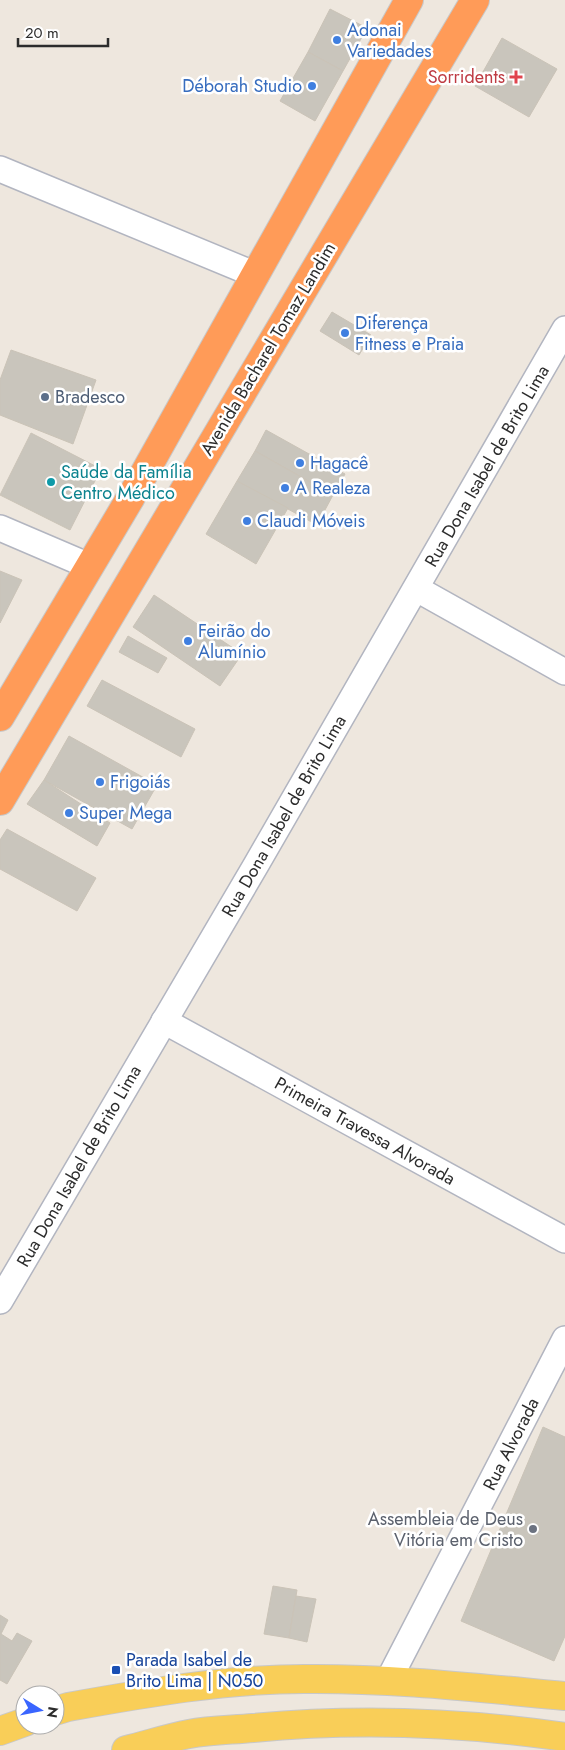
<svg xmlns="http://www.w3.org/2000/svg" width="565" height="1750" viewBox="0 0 565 1750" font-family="Jost,sans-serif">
<rect width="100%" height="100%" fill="#eee7de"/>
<!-- building -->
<g fill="#c9c5bc" stroke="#cac3b7">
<path d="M330 9 367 28 343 71 308 52Z"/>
<path d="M502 38 557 69 529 117 475 86Z"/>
<path d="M308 52 343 71 315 121 280 101Z"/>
<path d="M332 312 371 335 359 355 320 331Z"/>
<path d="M11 350 96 380 73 444 0 415V380Z"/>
<path d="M266 430 345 474 333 495 255 451Z"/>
<path d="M31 433 101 469 70 530 0 495Z"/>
<path d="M255 451 333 495 317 525 237 481Z"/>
<path d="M237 481 288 508 256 564 206 534Z"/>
<path d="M0 571 22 580 0 623Z"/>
<path d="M154 595 242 654 220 686 133 627Z"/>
<path d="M128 636 167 658 158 673 119 652Z"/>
<path d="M102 680 195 729 181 757 87 706Z"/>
<path d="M69 736 157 785 132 829 44 780Z"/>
<path d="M44 780 110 823 97 846 27 804Z"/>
<path d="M7 829 96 878 77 911 0 869V840Z"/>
<path d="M543 1427 565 1437V1636L554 1661 461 1621Z"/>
<path d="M273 1586 297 1590 289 1638 264 1634Z"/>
<path d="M296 1596 316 1599 307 1642 289 1638Z"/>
<path d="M0 1615 8 1620 1 1634 12 1641 17 1633 32 1641 7 1684 0 1680Z"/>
</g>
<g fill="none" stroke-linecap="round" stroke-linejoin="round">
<!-- street casing -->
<g stroke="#b2b5c0" stroke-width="28">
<g id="street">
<path d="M0 169 256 275"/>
<path d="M0 528 89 566"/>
<path d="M417 589 565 672"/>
<path d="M164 1021 565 1240"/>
<path d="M0 1301 256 865 565 329"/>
<path d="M388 1681 565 1339"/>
</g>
</g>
<!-- primary casing -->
<g stroke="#c8c8c8" stroke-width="30">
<g id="primary">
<path d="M55 1711 68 1707C146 1693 224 1679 304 1679 391 1678 478 1688 565 1696"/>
<path d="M0 1731 25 1722"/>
<path d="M126 1750C147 1745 168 1738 189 1734 210 1730 232 1730 253 1728 357 1718 462 1722 565 1737"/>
</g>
</g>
<!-- highway casing -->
<g stroke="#c8c8c8" stroke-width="30">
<g id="highway">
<path d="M0 717 131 497 409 0"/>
<path d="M0 801 475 0"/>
</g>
</g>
<!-- street -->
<use href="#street" stroke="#fff" stroke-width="25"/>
<!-- primary -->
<use href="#primary" stroke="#f9ce58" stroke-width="28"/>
<!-- highway -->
<use href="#highway" stroke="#ff9b58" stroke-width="28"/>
</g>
<!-- markers -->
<g fill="#3f7fe0" stroke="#fff" stroke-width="2">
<circle cx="337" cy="40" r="5"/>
<circle cx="312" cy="86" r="5"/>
<circle cx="345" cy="333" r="5"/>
<circle cx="300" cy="463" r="5"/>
<circle cx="285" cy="488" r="5"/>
<circle cx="247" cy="521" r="5"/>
<circle cx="188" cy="641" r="5"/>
<circle cx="100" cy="782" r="5"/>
<circle cx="69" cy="813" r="5"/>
</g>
<path fill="#e0444e" stroke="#fff" stroke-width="2" d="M513.5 69.5h5v5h5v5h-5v5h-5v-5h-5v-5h5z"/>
<circle fill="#5c6f8a" stroke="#fff" stroke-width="2" cx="45" cy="397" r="5"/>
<circle fill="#0f9aa8" stroke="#fff" stroke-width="2" cx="51" cy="482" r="5"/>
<circle fill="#6b7280" stroke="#fff" stroke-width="2" cx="533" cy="1529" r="5"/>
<rect fill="#1a4fb4" stroke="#fff" stroke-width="2" x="111" y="1665" width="10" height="10" rx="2.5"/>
<g text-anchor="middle" stroke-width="5" stroke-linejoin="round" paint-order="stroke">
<!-- shop labels -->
<g font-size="18" fill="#366cbe" stroke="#fff" text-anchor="start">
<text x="347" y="36">Adonai<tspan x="347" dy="21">Variedades</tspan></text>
<text x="302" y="92" text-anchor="end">Déborah Studio</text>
<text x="355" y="329">Diferença<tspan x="355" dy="21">Fitness e Praia</tspan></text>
<text x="310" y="469">Hagacê</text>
<text x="295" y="494">A Realeza</text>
<text x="257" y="527">Claudi Móveis</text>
<text x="198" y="637">Feirão do<tspan x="198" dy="21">Alumínio</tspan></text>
<text x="110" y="788">Frigoiás</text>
<text x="79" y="819">Super Mega</text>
</g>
<!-- health labels -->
<g font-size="18" fill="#be3a42" stroke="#fff" text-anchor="end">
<text x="505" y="83">Sorridents</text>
</g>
<!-- street labels -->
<g font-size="18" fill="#2c2c2c" stroke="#fff">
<text transform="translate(268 349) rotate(-59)" y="6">Avenida Bacharel Tomaz Landim</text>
<text transform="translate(487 466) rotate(-60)" y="6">Rua Dona Isabel de Brito Lima</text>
<text transform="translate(284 816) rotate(-60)" y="6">Rua Dona Isabel de Brito Lima</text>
<text transform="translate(365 1131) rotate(29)" y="6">Primeira Travessa Alvorada</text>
<text transform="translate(79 1166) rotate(-60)" y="6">Rua Dona Isabel de Brito Lima</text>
<text transform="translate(511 1444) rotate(-63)" y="6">Rua Alvorada</text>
</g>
<!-- service labels -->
<g font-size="18" fill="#4e5e75" stroke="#fff" text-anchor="start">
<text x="55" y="403">Bradesco</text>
</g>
<!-- culture labels -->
<g font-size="18" fill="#0d838f" stroke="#fff" text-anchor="start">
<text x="61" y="478">Saúde da Família<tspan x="61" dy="21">Centro Médico</tspan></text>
</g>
<!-- worship labels -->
<g font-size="18" fill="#5b616d" stroke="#fff" text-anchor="end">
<text x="523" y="1525">Assembleia de Deus<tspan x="523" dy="21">Vitória em Cristo</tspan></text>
</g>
<!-- transit labels -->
<g font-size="18" fill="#164399" stroke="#fff" text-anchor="start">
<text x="126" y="1666">Parada Isabel de<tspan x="126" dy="21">Brito Lima | N050</tspan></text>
</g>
</g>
<!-- north arrow -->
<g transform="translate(40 1710) rotate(100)"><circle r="24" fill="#ffffff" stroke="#ababab"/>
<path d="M0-4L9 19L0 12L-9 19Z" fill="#3a65ff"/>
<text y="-8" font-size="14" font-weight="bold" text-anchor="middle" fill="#2c2c2c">N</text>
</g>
<!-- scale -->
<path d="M18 38v8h90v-8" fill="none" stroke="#2c2c2c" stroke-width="2.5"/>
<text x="25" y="38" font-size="15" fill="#2c2c2c" stroke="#ffffff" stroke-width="4" paint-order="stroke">20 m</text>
</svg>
